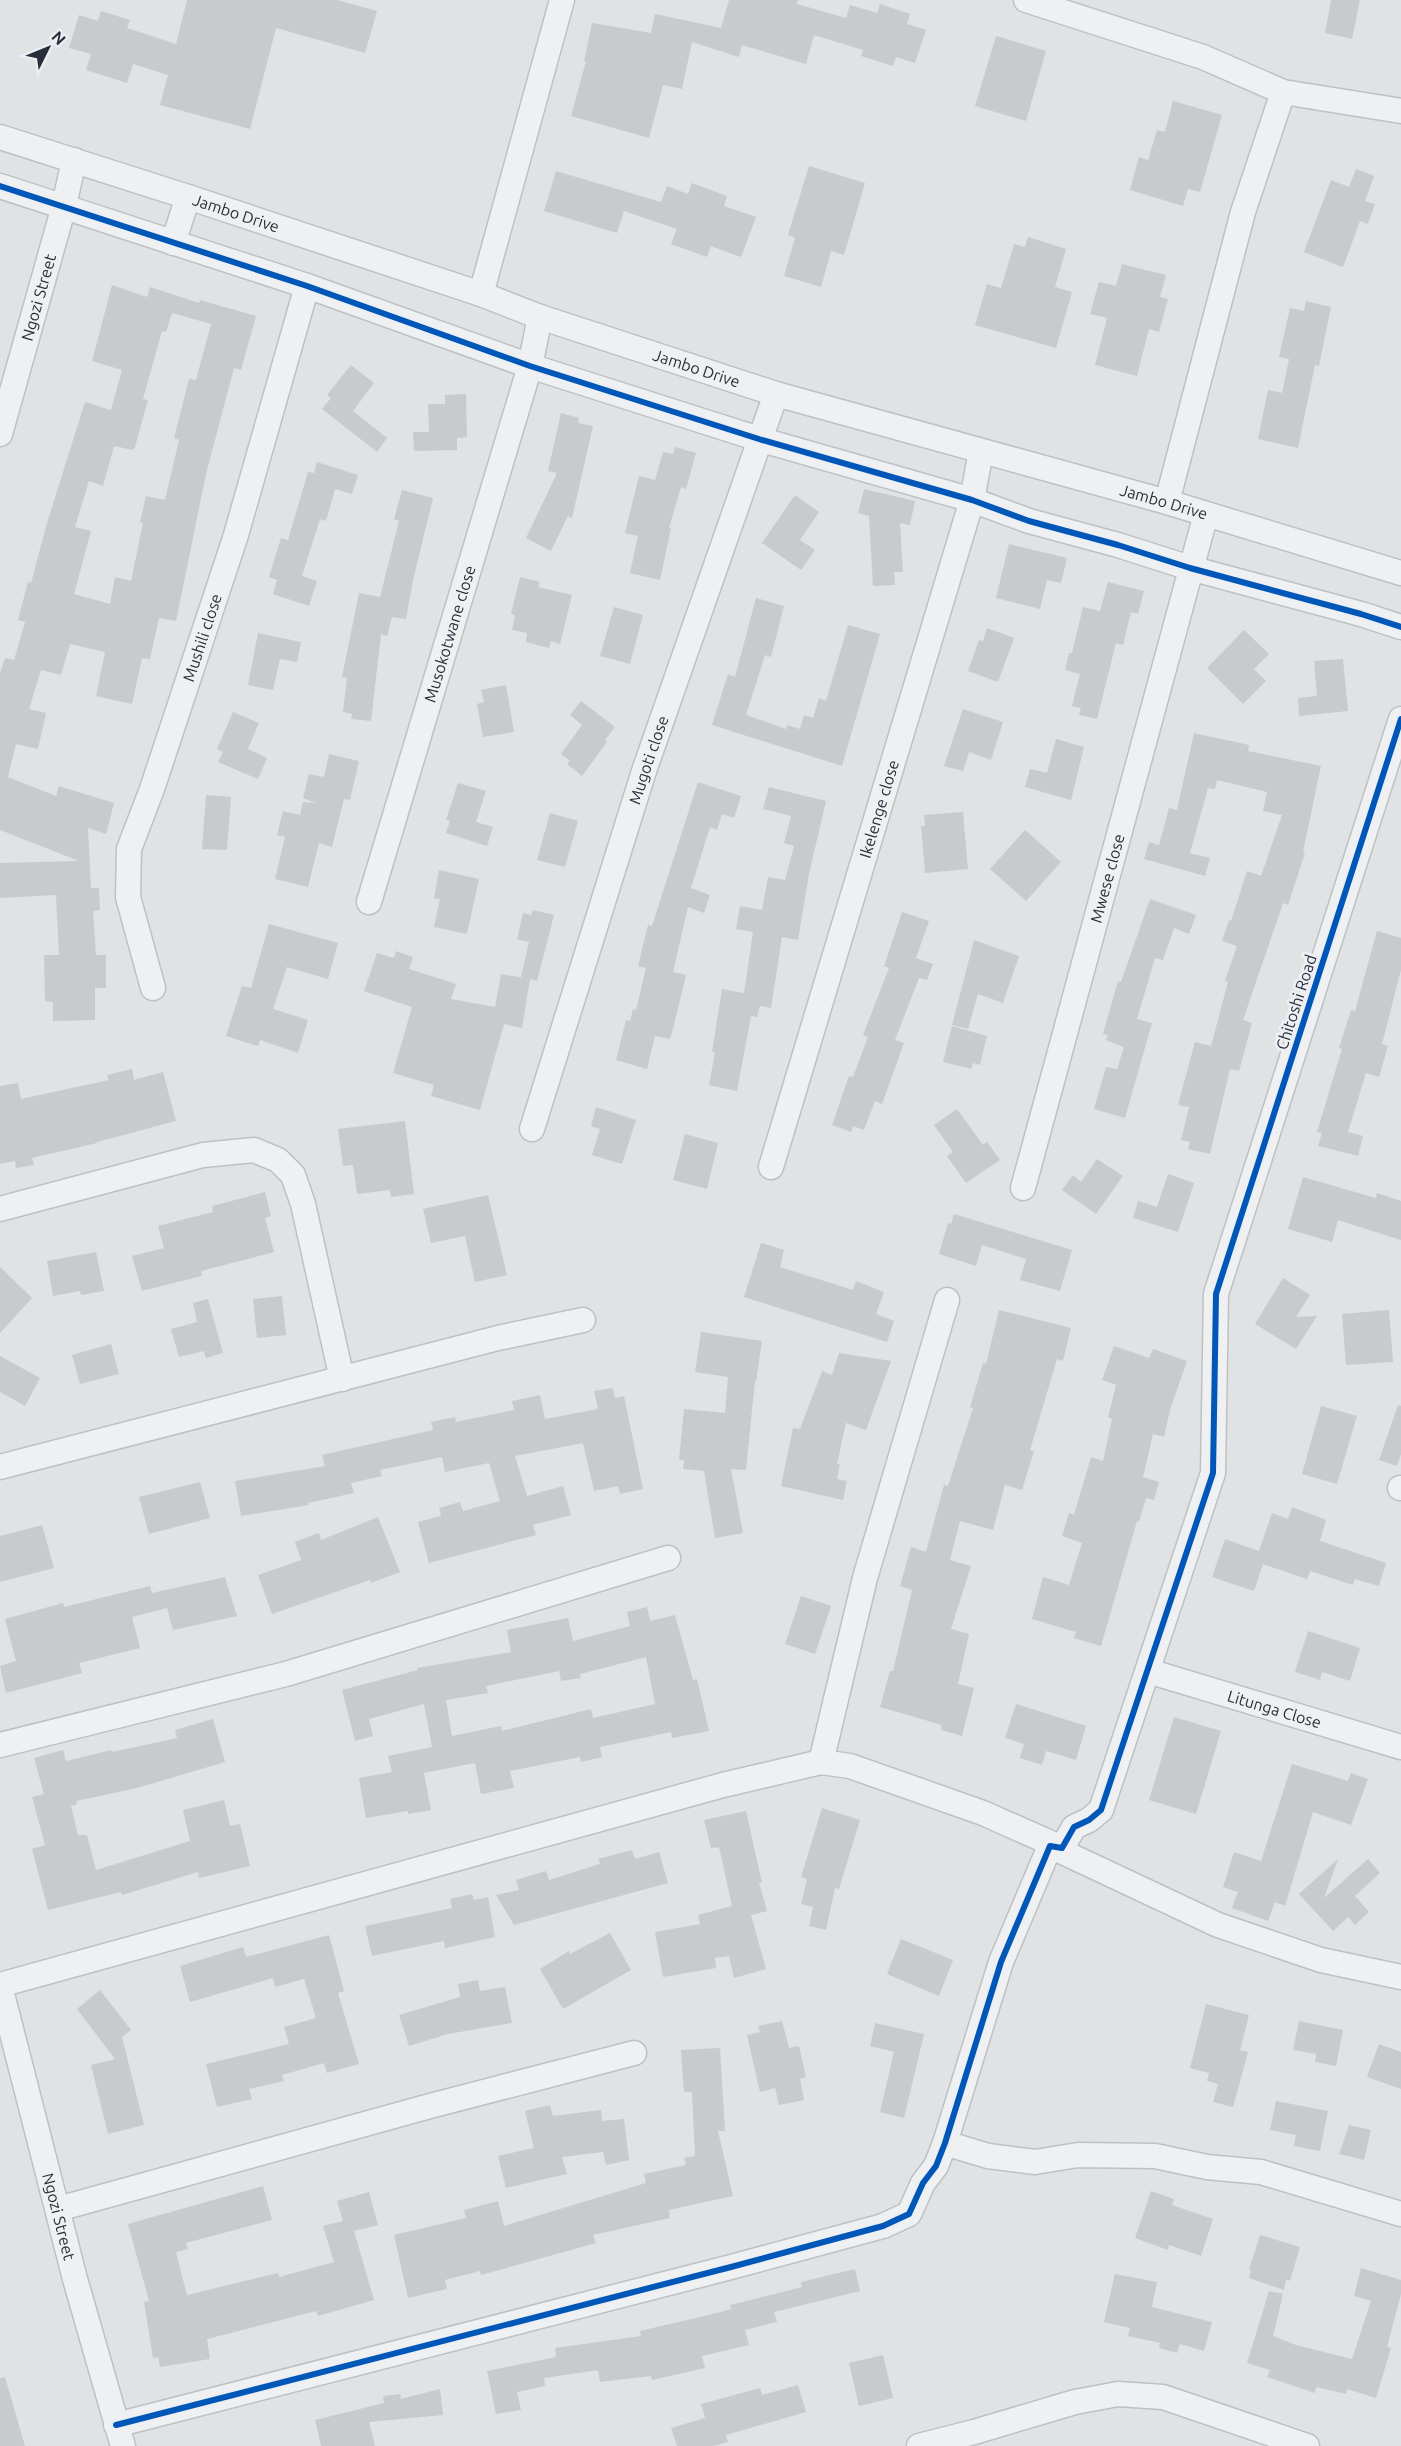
<svg xmlns="http://www.w3.org/2000/svg" width="1401" height="2446" viewBox="0 0 1401 2446" font-family="Ubuntu,sans-serif">
<rect width="100%" height="100%" fill="#e0e2e4"/>
<!-- building -->
<g fill="#c8cacc" fill-rule="evenodd">
<path d="M187 0H337L377 11 365 53 276 28 250 129 160 105 168 75 133 64 127 83 86 70 91 54 69 48 79 15 98 21 101 11 130 20 127 28 176 44Z"/>
<path d="M729 0H798L797 4 846 18 850 5 877 13 880 4 910 14 907 24 926 30 915 63 896 57 893 66 861 56 863 50 814 35 806 64 742 45 739 57 692 42 682 89 663 85 649 138 571 116 586 61H584L592 23 651 33 655 14 721 28Z"/>
<path d="M1331 0H1360L1352 39 1325 33Z"/>
<path d="M996 36 1046 51 1026 121 975 106Z"/>
<path d="M1173 101 1222 115 1200 192 1188 189 1183 206 1130 190 1139 157 1148 160 1157 130 1165 132Z"/>
<path d="M809 166 865 183 844 255 831 251 821 287 784 276 795 238 788 235Z"/>
<path d="M1356 169 1374 176 1365 201 1375 204 1368 224 1360 221 1343 267 1304 252 1331 180 1349 187Z"/>
<path d="M556 171 661 202 667 186 688 194 692 183 727 196 724 206 756 217 741 257 711 246 707 257 671 244 677 229 624 211 617 233 544 211Z"/>
<path d="M1028 237 1066 249 1055 287 1072 292 1056 348 975 325 987 284 1001 288 1014 244 1025 247Z"/>
<path d="M1122 264 1166 275 1160 297 1168 299 1159 332 1149 329 1137 376 1095 365 1107 318 1090 314 1099 282 1116 286Z"/>
<path d="M112 285 147 297 150 287 199 303 200 300 256 316 241 370 234 368 206 474 176 621 159 618 150 659 142 658 132 704 96 696 105 652 70 644 61 675 41 670 29 709 46 713 38 749 16 744 8 777 56 796 59 786 114 803 106 834 88 828 91 888H99L100 910 93 911 96 955H106V988H95V1020L53 1021V1002L45 1001 44 955H59L56 895 0 898V863L79 861 0 830V673L5 658 14 660 25 622 18 620 28 582 31 583 47 523 85 402 111 410 122 370 92 361ZM172 313 211 324 196 380 189 379 174 438 179 440 165 500 146 496 140 522 143 523 131 581 115 577 110 604 74 594 91 531 75 527 89 481 103 486 114 446 133 450 135 447 148 400 143 399 162 331 166 332Z"/>
<path d="M1306 301 1331 307 1319 366 1315 365 1298 448 1258 439 1268 390 1282 393 1289 359 1279 357 1290 308 1304 311Z"/>
<path d="M351 365 374 383 353 411 387 438 377 452 322 409 331 398 327 395Z"/>
<path d="M466 394 467 437 457 438V450L414 451 413 432H429L428 404H445V395Z"/>
<path d="M561 413 579 418 578 423 593 426 572 518 568 516 551 551 526 538 557 473 548 471Z"/>
<path d="M675 447 696 453 686 489 681 487 669 528H671L660 580 630 573 638 536 625 533 639 476 655 480 663 452 673 454Z"/>
<path d="M317 462 358 475 352 494 335 489 326 521 320 519 302 576 317 581 309 606 273 594 277 580 269 577 281 538 288 540 308 472 314 473Z"/>
<path d="M864 489 915 501 910 525 900 523 903 572H894L895 585 873 586 869 516 858 513Z"/>
<path d="M402 490 433 498 413 580 406 619 392 617 387 636 381 634 371 721 351 719 352 714 343 712 347 678 342 677 359 593 380 597 399 521 394 519Z"/>
<path d="M795 495 819 512 800 540 815 550 801 570 762 543Z"/>
<path d="M1009 544 1067 558 1061 583 1047 580 1040 609 996 598Z"/>
<path d="M520 577 540 582 538 587 572 595 560 644 551 641 549 648 526 642 527 633 512 630 515 615 511 614Z"/>
<path d="M1108 582 1144 591 1138 614 1131 612 1123 645 1116 643 1097 719 1079 715 1081 708 1072 706 1080 674 1065 670 1069 653H1072L1083 607 1100 611Z"/>
<path d="M756 598 784 606 771 657 765 655 746 715 786 729 787 725 800 729 804 715 813 718 819 698 826 701 848 625 880 634 842 766 712 725 728 674 735 677Z"/>
<path d="M614 607 643 615 630 664 600 656Z"/>
<path d="M987 628 1014 638 998 682 968 671 979 640 983 641Z"/>
<path d="M1244 630 1269 654 1254 669 1266 681 1243 704 1207 668Z"/>
<path d="M258 633 301 642 297 662 280 659 273 690 248 685Z"/>
<path d="M1343 659 1348 711 1299 716 1298 698 1317 696 1314 661Z"/>
<path d="M506 685 514 732 483 737 477 704 484 702 481 690Z"/>
<path d="M581 701 615 727 605 740 607 742 582 776 567 764 570 761 561 754 582 725 570 715Z"/>
<path d="M963 709 1003 722 991 760 969 752 963 771 944 766Z"/>
<path d="M233 712 259 723 248 749 267 758 258 779 218 762 223 752 217 749Z"/>
<path d="M1194 733 1249 745 1248 751 1321 766 1303 852 1305 853 1288 905 1283 903 1243 1020 1252 1023 1239 1071 1230 1069 1210 1154 1188 1149 1190 1142 1181 1140 1189 1107 1178 1105 1195 1042 1211 1046 1228 982 1225 981 1237 946 1222 941 1229 920 1231 921 1247 871 1261 876 1282 815 1263 811 1267 792 1217 780 1215 789 1208 788 1190 853 1210 858 1205 876 1144 859 1149 842 1159 845 1169 808 1177 810Z"/>
<path d="M1056 739 1084 747 1071 800 1025 787 1030 769 1047 773Z"/>
<path d="M329 754 359 761 350 800 344 799 332 847 319 843 308 887 275 879 285 837 277 835 283 811 300 815 303 802 316 803 303 798 309 774 324 777Z"/>
<path d="M698 782 741 796 734 818 722 814 717 830 710 827 691 888 710 895 704 913 688 907 673 972 686 975 673 1029 670 1039 655 1036 647 1069 616 1060 626 1020 630 1021 633 1009 636 1010 646 968 638 966 648 925 652 926Z"/>
<path d="M458 783 486 791 476 822 493 827 487 846 446 833 450 821 446 820Z"/>
<path d="M769 787 826 801 809 874 798 940 782 937 771 1008 760 1006 757 1017 751 1016 737 1091 709 1085 715 1052H712L722 989 744 993 753 932 736 929 740 906 762 910 768 877 785 880 794 846 784 843 791 816 763 809Z"/>
<path d="M206 795 231 797 227 850 202 849Z"/>
<path d="M963 812 968 869 925 873 921 826H925L924 815Z"/>
<path d="M550 813 578 821 565 867 537 860Z"/>
<path d="M1025 830 1061 862 1026 901 990 869Z"/>
<path d="M439 870 479 879 467 934 434 927 440 899 434 898Z"/>
<path d="M1150 899 1196 915 1189 934 1174 928 1163 960 1155 958 1137 1019 1152 1023 1125 1118 1094 1109 1106 1067 1117 1069 1124 1047 1106 1040 1108 1035 1103 1034 1118 981 1121 982Z"/>
<path d="M533 910 554 915 537 981 521 977 529 942 517 939 523 913 531 915Z"/>
<path d="M902 912 929 921 916 958 933 964 927 980 919 978 895 1040 904 1043 882 1104 875 1101 864 1130 853 1126 851 1132 832 1125 849 1076 853 1077 868 1037 863 1035 889 968 884 966Z"/>
<path d="M269 924 338 943 328 979 287 967 273 1009 308 1020 298 1053 260 1040 258 1046 226 1036 242 986 251 988Z"/>
<path d="M1377 931 1401 938V970L1382 1044 1388 1046 1379 1077 1366 1073 1348 1132 1363 1136 1358 1156 1318 1146 1322 1133 1317 1132 1342 1049 1339 1048 1351 1010 1355 1011Z"/>
<path d="M974 940 1019 956 1003 1003 978 994 968 1029 952 1025Z"/>
<path d="M396 951 413 957 409 969 456 984 451 999 495 1007 501 974 530 979 522 1028 504 1024 480 1110 431 1096 434 1085 393 1073 412 1007 364 991 377 953 394 958Z"/>
<path d="M952 1026 987 1036 980 1065 973 1063 971 1069 943 1062Z"/>
<path d="M132 1069 134 1080 163 1072 176 1121 97 1142V1143L32 1158 34 1165 16 1168 15 1161 0 1164V1086L18 1083 21 1099 109 1080 107 1075Z"/>
<path d="M596 1107 636 1120 622 1164 592 1155 600 1129 591 1126Z"/>
<path d="M957 1109 983 1145 987 1142 1000 1160 966 1183 947 1156 953 1152 934 1125Z"/>
<path d="M405 1121 414 1194 391 1197 390 1190 357 1194 353 1165 343 1166 338 1129Z"/>
<path d="M685 1134 718 1143 707 1189 673 1180Z"/>
<path d="M1097 1159 1123 1176 1096 1214 1062 1190 1073 1175 1081 1182Z"/>
<path d="M1168 1174 1194 1183 1178 1232 1133 1218 1138 1201 1157 1207Z"/>
<path d="M1303 1177 1376 1198 1377 1193 1401 1201V1240L1338 1220 1332 1242 1288 1229Z"/>
<path d="M265 1192 271 1216 265 1218 274 1252 201 1271 202 1276 142 1291 132 1256 164 1248 158 1226 213 1212 212 1206Z"/>
<path d="M488 1195 507 1275 475 1282 465 1236 431 1243 423 1209Z"/>
<path d="M954 1214 1072 1250 1060 1291 1020 1280 1026 1259 982 1245 976 1266 939 1254 948 1223 951 1224Z"/>
<path d="M761 1243 784 1250 780 1267 853 1290 856 1281 884 1292 876 1314 894 1321 887 1342 744 1297Z"/>
<path d="M96 1252 104 1291 81 1295 80 1291 53 1296 47 1261Z"/>
<path d="M0 1267 32 1298 0 1333Z"/>
<path d="M1283 1278 1310 1295 1296 1317 1317 1316 1296 1349 1255 1324Z"/>
<path d="M282 1296 286 1335 257 1338 253 1299Z"/>
<path d="M208 1299 223 1353 206 1358 204 1351 179 1357 171 1329 197 1322 193 1303Z"/>
<path d="M999 1310 1071 1328 1063 1361 1057 1359 1030 1450 1034 1451 1022 1490 1005 1485 993 1530 960 1521 950 1560 971 1566 951 1629 969 1634 958 1684 974 1688 962 1736 941 1730 942 1725 880 1707 890 1671H893L912 1590 900 1586 911 1547 926 1552 944 1485 948 1486 973 1408 970 1407 983 1363 986 1364Z"/>
<path d="M1389 1310 1393 1362 1346 1365 1342 1314Z"/>
<path d="M701 1332 762 1341 756 1382 755 1381 746 1470 731 1469 743 1533 715 1538 704 1471 683 1469 684 1460H679L684 1409 725 1413 728 1377 695 1372Z"/>
<path d="M111 1344 119 1374 80 1384 72 1355Z"/>
<path d="M1114 1346 1149 1358 1153 1349 1187 1361 1170 1410 1164 1437 1153 1434 1143 1477 1159 1482 1154 1500 1146 1498 1139 1522 1137 1521 1101 1646 1074 1638 1076 1632 1032 1619 1043 1577 1069 1585 1082 1543 1062 1536 1069 1513 1074 1515 1091 1457 1103 1461 1112 1419 1108 1417 1116 1385 1102 1380Z"/>
<path d="M839 1353 891 1361 866 1430 846 1423 837 1464H840L837 1479 847 1481 843 1500 781 1486 793 1428 800 1429 822 1371 832 1375Z"/>
<path d="M0 1356 40 1378 25 1406 0 1392Z"/>
<path d="M613 1388 615 1398 624 1396 643 1489 620 1494 618 1486 594 1491 583 1443 515 1456 527 1496 563 1486 571 1515 533 1525 536 1535 429 1563 418 1522 441 1516 439 1508 460 1502 463 1511 500 1501 489 1463 445 1472 442 1457 380 1470 382 1476 351 1483 354 1493 308 1503 309 1505 241 1516 235 1481 325 1466 322 1455 433 1430 431 1422 455 1417 456 1422 514 1410 512 1401 540 1395 545 1419 598 1409 594 1391Z"/>
<path d="M1398 1405 1401 1406V1454L1397 1466 1379 1460Z"/>
<path d="M1321 1406 1357 1416 1337 1484 1302 1474Z"/>
<path d="M200 1482 210 1518 149 1534 139 1497Z"/>
<path d="M1292 1507 1326 1520 1320 1541 1386 1563 1379 1586 1355 1579 1353 1585 1310 1571 1307 1579 1263 1564 1254 1591 1212 1577 1225 1539 1259 1551 1272 1513 1288 1519Z"/>
<path d="M378 1517 400 1572 371 1583 370 1580 272 1614 258 1575 301 1560 295 1542 319 1533 321 1540Z"/>
<path d="M42 1525 54 1568 0 1582V1536Z"/>
<path d="M225 1577 237 1616 173 1630 167 1608 132 1617 140 1648 79 1663 82 1673 6 1693 0 1666 16 1661 5 1619 63 1603 64 1607 150 1586 152 1593Z"/>
<path d="M801 1596 831 1606 815 1654 785 1644Z"/>
<path d="M647 1607 650 1621 675 1615 693 1680 697 1679 709 1731 672 1738 671 1732 600 1747 602 1757 581 1762 580 1757 510 1771 514 1788 481 1794 475 1763 424 1773 431 1810 408 1814V1811L366 1818 359 1778 392 1772 388 1756 432 1747 424 1704 369 1719 373 1736 355 1741 342 1690 418 1670 417 1668 511 1652 507 1630 568 1618 573 1641 630 1626 627 1612ZM646 1657 655 1704 593 1718 591 1709 502 1731 501 1726 452 1736 446 1700 488 1693 486 1686 559 1671 561 1681 581 1678 580 1674Z"/>
<path d="M1308 1631 1360 1648 1350 1681 1322 1672 1320 1680 1295 1672Z"/>
<path d="M1016 1704 1086 1726 1076 1760 1046 1751 1042 1765 1020 1758 1024 1744 1005 1738Z"/>
<path d="M1174 1717 1221 1731 1196 1814 1149 1800Z"/>
<path d="M213 1719 225 1762 137 1788 76 1801 77 1804 71 1806 78 1835H87L96 1870 190 1841 183 1810 224 1800 230 1826 240 1824 250 1866 199 1878 198 1872 122 1895 121 1892 48 1910 32 1849 45 1845 32 1797 44 1794 34 1758 63 1750 66 1761 111 1750 112 1752 177 1738 175 1730Z"/>
<path d="M1292 1764 1348 1781 1351 1773 1368 1779 1351 1825 1313 1812 1285 1906 1275 1902 1268 1921 1232 1908 1238 1892 1223 1887 1234 1852 1261 1861Z"/>
<path d="M822 1808 860 1820 839 1889 835 1888 826 1930 809 1926 813 1907 801 1904 807 1879 801 1877Z"/>
<path d="M746 1811 762 1883H759L767 1911 751 1915 766 1969 734 1978 729 1956 715 1958 716 1968 663 1977 655 1932 700 1924 698 1915 732 1906 719 1847 711 1848 704 1820Z"/>
<path d="M632 1850 635 1859 659 1852 668 1883 514 1925 496 1895 519 1890 516 1880 546 1871 549 1880 600 1864 598 1859Z"/>
<path d="M1338 1859 1324 1898 1368 1859 1380 1873 1355 1896 1369 1912 1355 1925 1348 1917 1333 1931 1299 1894Z"/>
<path d="M472 1894 474 1900 488 1897 495 1937 445 1948 444 1941 372 1956 365 1926 452 1908 450 1899Z"/>
<path d="M610 1933 631 1970 563 2009 540 1969 569 1951 570 1954Z"/>
<path d="M329 1935 344 1991 338 1993 359 2064 327 2073 324 2063 282 2075 284 2081 249 2089 252 2099 217 2107 206 2064 289 2044 284 2027 316 2018 304 1979 275 1987 273 1978 190 2002 180 1966 243 1947 246 1957Z"/>
<path d="M901 1939 953 1960 939 1996 887 1974Z"/>
<path d="M478 1980 480 1991 505 1987 512 2023 448 2034 409 2046 399 2015 460 1997 458 1984Z"/>
<path d="M100 1990 131 2030 122 2037 144 2125 108 2134 91 2065 115 2059 77 2009Z"/>
<path d="M1206 2004 1249 2015 1240 2050 1248 2052 1233 2107 1213 2102 1218 2084 1207 2081 1209 2073 1190 2068Z"/>
<path d="M782 2021 789 2048 799 2046 806 2077 800 2079 804 2100 779 2105 775 2088 760 2092 747 2035 760 2032 758 2026Z"/>
<path d="M1299 2021 1343 2030 1336 2066 1315 2062 1316 2054 1293 2050Z"/>
<path d="M875 2023 924 2034 904 2118 880 2112 894 2052 870 2046Z"/>
<path d="M1379 2044 1401 2052V2089L1367 2077Z"/>
<path d="M720 2048 725 2131H718L733 2196 669 2210 670 2218 593 2235 596 2243 481 2275 480 2271 445 2280 447 2289 408 2298 394 2235 466 2218 464 2210 498 2201 504 2226 646 2183 644 2174 686 2165 684 2158 695 2156 692 2092H684L681 2050Z"/>
<path d="M1276 2101 1328 2111 1320 2151 1294 2146 1296 2135 1270 2130Z"/>
<path d="M550 2105 553 2116 601 2110 602 2121 624 2119 629 2160 606 2165 603 2152 562 2157 567 2174 506 2188 498 2156 534 2148 525 2111Z"/>
<path d="M1349 2125 1371 2130 1364 2160 1339 2154Z"/>
<path d="M263 2186 272 2220 186 2243 188 2249 176 2252 187 2295 278 2273 279 2277 334 2262 323 2226 343 2221 337 2201 369 2192 378 2225 354 2231 374 2300 318 2316 316 2311 207 2339 210 2359 160 2367 158 2357 153 2358 144 2302 149 2301 128 2224Z"/>
<path d="M1151 2191 1174 2199 1172 2205 1213 2219 1201 2256 1169 2245 1168 2250 1135 2238Z"/>
<path d="M1260 2235 1300 2247 1290 2281 1286 2279 1284 2290 1249 2278 1251 2271 1249 2270Z"/>
<path d="M1361 2268 1401 2280V2294L1387 2347 1391 2348 1376 2398 1347 2389 1346 2394 1316 2387 1315 2393 1267 2377 1270 2370 1247 2363 1269 2291 1283 2294 1273 2336 1296 2345 1352 2359 1371 2301 1354 2296Z"/>
<path d="M855 2269 860 2291 774 2312 777 2322 745 2330 749 2345 702 2356 705 2368 652 2380 651 2376 600 2382 598 2370 544 2378 545 2386 517 2392 521 2410 496 2414 487 2371 556 2357 555 2348 641 2336 640 2331 721 2312 731 2309 730 2305 802 2287 801 2282Z"/>
<path d="M1115 2274 1157 2282 1152 2307 1212 2322 1204 2351 1180 2344 1177 2353 1159 2348 1160 2343 1128 2336 1130 2328 1104 2322Z"/>
<path d="M883 2355 893 2398 859 2406 849 2363Z"/>
<path d="M5 2377 25 2446H0V2378Z"/>
<path d="M798 2385 806 2412 726 2435 728 2442 714 2446H677L671 2428 705 2418 701 2404 760 2388 762 2395Z"/>
<path d="M440 2389 443 2415 369 2422 375 2446H321L315 2420 384 2403 383 2396 400 2394 401 2399Z"/>
</g>
<g fill="none" stroke-linecap="round" stroke-linejoin="round">
<!-- minor casing -->
<g stroke="#bec0c2" stroke-width="27">
<g id="minor">
<path d="M1026 0 1203 57 1283 92 1401 111"/>
<path id="s1" d="M0 137 188 197 481 294 540 317 776 394 1167 502 1401 573"/>
<path d="M0 186 307 286 530 366 762 440 972 500 1029 521 1118 545 1190 568 1361 614 1401 627"/>
<path d="M173 243 188 197"/>
<path d="M481 294 562 0"/>
<path id="s2" d="M0 434 64 206 74 160"/>
<path d="M1167 502 1243 212 1283 92"/>
<path id="s3" d="M369 902 530 366 540 317"/>
<path id="s4" d="M153 988 128 897 129 849 152 789 236 535 307 286"/>
<path id="s5" d="M532 1129 644 771 776 394"/>
<path id="s6" d="M771 1167 972 500 981 451"/>
<path id="s7" d="M1023 1188 1206 514"/>
<path d="M0 1209 203 1155 254 1150 278 1160 293 1175 303 1204 342 1379"/>
<path d="M0 1467 498 1338 583 1320"/>
<path d="M1400 1488H1401"/>
<path id="s8" d="M1148 1671 1401 1747"/>
<path d="M0 1745 286 1674 668 1558"/>
<path d="M821 1762 865 1578 947 1300"/>
<path d="M1050 1846 1218 1925 1321 1960 1401 1977"/>
<path d="M0 1985 723 1785 821 1762 850 1766 983 1813 1062 1848"/>
<path id="s9" d="M0 1986 75 2279 123 2446"/>
<path d="M945 2143 988 2156 1035 2162 1078 2155 1155 2156 1207 2167 1261 2172 1401 2214"/>
<path d="M58 2209 430 2106 634 2053"/>
<path d="M116 2425 731 2267 883 2226 909 2214 923 2183 936 2166 945 2143 1001 1962 1050 1846 1062 1848 1074 1827 1089 1820 1101 1810 1213 1473 1216 1294 1401 719"/>
<path d="M919 2446 974 2432 1075 2402 1118 2394 1163 2397 1307 2446"/>
</g>
</g>
<!-- minor -->
<use href="#minor" stroke="#eff0f1" stroke-width="24"/>
<!-- cycleway casing -->
<g stroke="#edeff4" stroke-width="10">
<g id="cycleway">
<path d="M0 186 307 286 530 366 762 440 972 500 1029 521 1118 545 1190 568 1361 614 1401 627"/>
<path d="M116 2425 731 2267 883 2226 909 2214 923 2183 936 2166 945 2143 1001 1962 1050 1846 1062 1848 1074 1827 1089 1820 1101 1810 1213 1473 1216 1294 1401 719"/>
</g>
</g>
<!-- cycleway -->
<use href="#cycleway" stroke="#0057b8" stroke-width="6"/>
</g>
<g text-anchor="middle" stroke-width="6" stroke-linejoin="round" paint-order="stroke">
<!-- street labels -->
<g font-size="16" fill="#282f3b" stroke="#edeff4">
<text dy="6" stroke="none"><textPath href="#s1" startOffset="248">Jambo Drive</textPath></text>
<text dy="6" stroke="none"><textPath href="#s2" startOffset="142">Ngozi Street</textPath></text>
<text dy="6" stroke="none"><textPath href="#s1" startOffset="734">Jambo Drive</textPath></text>
<text dy="6" stroke="none"><textPath href="#s1" startOffset="1220">Jambo Drive</textPath></text>
<text dy="6" stroke="none"><textPath href="#s3" startOffset="280">Musokotwane close</textPath></text>
<text dy="6" stroke="none"><textPath href="#s4" startOffset="366">Mushili close</textPath></text>
<text dy="6" stroke="none"><textPath href="#s5" startOffset="387">Mugoti close</textPath></text>
<text dy="6" stroke="none"><textPath href="#s6" startOffset="374">Ikelenge close</textPath></text>
<text dy="6" stroke="none"><textPath href="#s7" startOffset="321">Mwese close</textPath></text>
<text transform="translate(1296 1002) rotate(-72)" y="6">Chitoshi Road</text>
<text dy="6" stroke="none"><textPath href="#s8" startOffset="132">Litunga Close</textPath></text>
<text dy="6" stroke="none"><textPath href="#s9" startOffset="238">Ngozi Street</textPath></text>
</g>
</g>
<!-- north arrow -->
<g transform="translate(48 48) rotate(47)" stroke="#edeff4" stroke-width="4.5" paint-order="stroke">
<path d="M0-4.5L10 22L0 15L-10 22Z" fill="#282f3b"/>
<text y="-9" font-size="16" font-weight="bold" text-anchor="middle" fill="#282f3b">N</text>
</g>
</svg>
